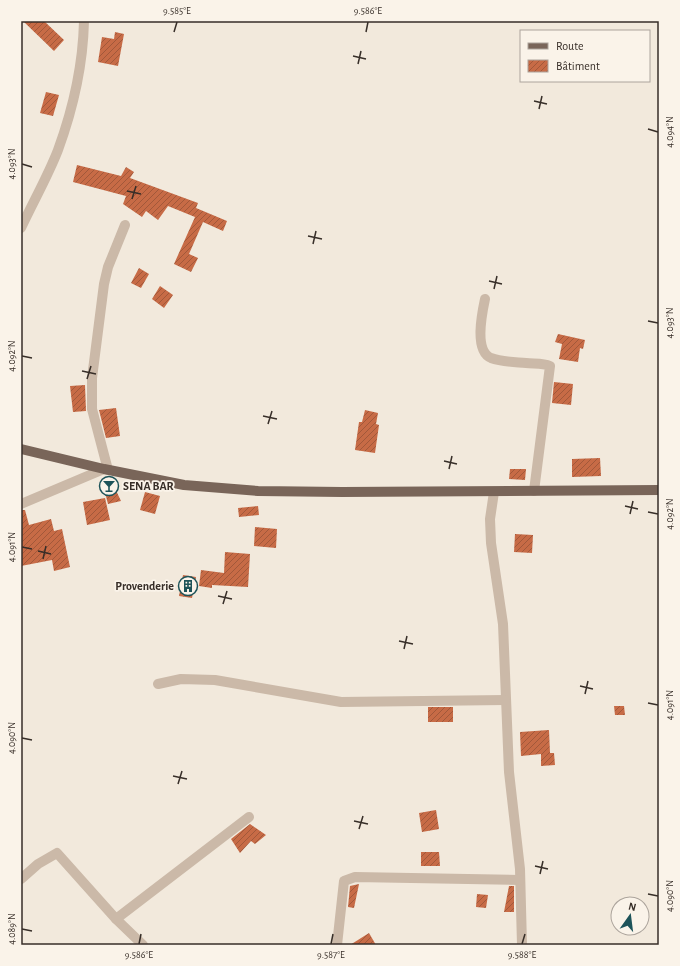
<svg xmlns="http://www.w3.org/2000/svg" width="680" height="966" viewBox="0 0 680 966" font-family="'Alegreya Sans',sans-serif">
<defs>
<pattern id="building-hatch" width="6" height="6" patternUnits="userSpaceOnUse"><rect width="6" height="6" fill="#c76b46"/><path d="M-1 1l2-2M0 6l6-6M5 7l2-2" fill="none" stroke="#a2583a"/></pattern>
</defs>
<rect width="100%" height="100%" fill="#f2e9dc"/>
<!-- building -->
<g fill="url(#building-hatch)">
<path d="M23 21H44L64 40 54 51Z"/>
<path d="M115 32 124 34 118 66 98 62 102 37 114 39Z"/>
<path d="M46 92 59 95 53 116 40 113Z"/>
<path d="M77 165 121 176 126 167 134 172 130 178 198 203 196 208 227 221 223 231 203 222 189 254 198 258 191 272 174 264 195 217 168 206 158 220 146 211 142 217 123 204 126 196 73 182Z"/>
<path d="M139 268 149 274 141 288 131 283Z"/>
<path d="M160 286 173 295 164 308 152 299Z"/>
<path d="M558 334 585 340 583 349 580 348 578 362 559 359 562 344 555 342Z"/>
<path d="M554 382 573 384 571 405 552 403Z"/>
<path d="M85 385 86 411 73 412 70 386Z"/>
<path d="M116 408 120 436 106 438 99 410Z"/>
<path d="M365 410 378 413 376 424 379 425 375 453 355 450 359 422H362Z"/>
<path d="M600 458 601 476 572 477V459Z"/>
<path d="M510 469H526L525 480 509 479Z"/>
<path d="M111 480 121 501 108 504 103 485Z"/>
<path d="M145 492 160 496 155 514 140 510Z"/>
<path d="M105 498 110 520 87 525 83 502Z"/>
<path d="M258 506 259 515 239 517 238 508Z"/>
<path d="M21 510H25L29 525 51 519 54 531 62 529 70 567 54 571 52 560 21 566Z"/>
<path d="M255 527 277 529 276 548 254 546Z"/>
<path d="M515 534 533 535 532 553 514 552Z"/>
<path d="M225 552 250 554 248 587 212 585V588L199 586 201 570 224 573Z"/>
<path d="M183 575 196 577 192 598 179 596Z"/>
<path d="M614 706H624L625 715H615Z"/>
<rect x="428" y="707" width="25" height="15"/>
<path d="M549 730 550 753H554L555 765 541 766V754L521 756 520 732Z"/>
<path d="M436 810 439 829 422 832 419 813Z"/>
<path d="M250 824 266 835 255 844 251 841 240 853 231 839Z"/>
<path d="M421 852H439L440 866H421Z"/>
<path d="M359 884 354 908 348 907 350 886Z"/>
<path d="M509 886H514V912H504Z"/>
<path d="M477 894 488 895 486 908 476 907Z"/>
<path d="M369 933 376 945H350Z"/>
</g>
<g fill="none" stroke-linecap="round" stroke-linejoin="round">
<!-- minor -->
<g stroke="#cbb9a8" stroke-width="10">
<path d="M21 228C33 202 48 176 58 150 73 109 83 65 84 21"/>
<path d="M485 299C482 313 474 351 491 358 502 362 515 362 526 363 533 364 543 363 550 366L534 491"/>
<path d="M108 470 92 409V378L104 284 108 267 125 225"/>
<path d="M494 492 490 519 491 543 503 624 509 772 520 869 522 945"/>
<path d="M21 504 104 469"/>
<path d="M158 684 181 679 215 680 341 702 505 700"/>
<path d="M21 879 38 864 57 853 116 919 143 945"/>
<path d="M116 919 249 817"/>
<path d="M337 945 344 881 355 877 520 880"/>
</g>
<!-- major -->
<path stroke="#796559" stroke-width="10" d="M21 449 104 469 184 485 258 491 342 492 659 490"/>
</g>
<!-- ticks -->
<path fill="none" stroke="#372e28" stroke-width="1.5" d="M174 32 177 22M366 32 368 22M353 56 366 59M358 64 361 51M534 101 547 104M539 109 542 96M648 129 658 132M22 164 32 167M127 191 141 194M132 199 136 186M308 236 322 239M313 244 316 231M489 281 502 284M494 289 497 276M648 321 658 323M22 356 32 358M82 371 96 374M87 379 91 366M263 416 277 419M268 424 272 411M444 461 457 464M449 469 452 456M625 506 638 509M648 512 658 514M630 514 633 501M22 547 32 549M38 551 51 554M43 559 46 546M218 596 232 599M223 604 227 591M399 641 413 644M404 649 407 636M580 686 593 689M585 694 588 681M648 703 658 705M22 738 32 740M173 776 187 779M178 784 182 771M354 821 368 824M359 829 363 816M535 866 548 869M540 874 543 861M648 894 658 896M22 929 32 931M139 944 141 934M331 944 333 934M522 944 525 934"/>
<!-- icons -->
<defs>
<g id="bar-ring" transform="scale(1)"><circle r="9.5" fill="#faf3e9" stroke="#1d5359" stroke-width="1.5"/><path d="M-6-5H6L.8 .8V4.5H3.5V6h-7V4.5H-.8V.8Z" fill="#1d5359"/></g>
<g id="building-ring" transform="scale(1)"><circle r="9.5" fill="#faf3e9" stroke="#1d5359" stroke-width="1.5"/><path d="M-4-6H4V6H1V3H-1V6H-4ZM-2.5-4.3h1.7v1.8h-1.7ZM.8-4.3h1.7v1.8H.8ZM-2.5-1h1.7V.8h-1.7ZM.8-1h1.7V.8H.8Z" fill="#1d5359"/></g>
</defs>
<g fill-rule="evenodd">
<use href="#bar-ring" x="109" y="486"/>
<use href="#building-ring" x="188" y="586"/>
</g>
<g text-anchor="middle" stroke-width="3.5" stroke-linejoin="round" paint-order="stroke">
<!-- poi labels -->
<g font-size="12" font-weight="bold" fill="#372e28" stroke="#faf3e9" text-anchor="start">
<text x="123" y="490">SENA BAR</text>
<text x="174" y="590" text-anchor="end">Provenderie</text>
</g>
</g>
<!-- border -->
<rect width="680" height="966" fill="none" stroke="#faf3e9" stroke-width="44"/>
<!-- legend -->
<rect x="520" y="30" width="130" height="52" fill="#faf3e9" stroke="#aca49c"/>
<rect x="528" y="43" width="20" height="6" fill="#796559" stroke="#aca49c"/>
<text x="556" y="50" font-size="12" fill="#372e28">Route</text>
<rect x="528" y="60" width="20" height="12" fill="url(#building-hatch)" stroke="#aca49c"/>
<text x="556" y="70" font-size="12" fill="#372e28">Bâtiment</text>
<!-- north arrow -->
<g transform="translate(630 916) rotate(14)"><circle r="19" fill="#faf3e9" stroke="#aca49c"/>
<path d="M0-3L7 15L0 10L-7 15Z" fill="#1d5359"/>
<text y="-6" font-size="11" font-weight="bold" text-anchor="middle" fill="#372e28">N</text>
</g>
<rect x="22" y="22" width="636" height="922" fill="none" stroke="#372e28" stroke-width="1.5"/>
<g font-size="10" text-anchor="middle" fill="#372e28">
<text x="177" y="14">9.585°E</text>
<text x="368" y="14">9.586°E</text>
<text transform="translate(669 132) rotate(-90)" y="4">4.094°N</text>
<text transform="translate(11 164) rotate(-90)" y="4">4.093°N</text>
<text transform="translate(669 323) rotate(-90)" y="4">4.093°N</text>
<text transform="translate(11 356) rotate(-90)" y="4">4.092°N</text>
<text transform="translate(669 514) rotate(-90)" y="4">4.092°N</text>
<text transform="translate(11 547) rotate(-90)" y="4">4.091°N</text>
<text transform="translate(669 705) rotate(-90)" y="4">4.091°N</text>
<text transform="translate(11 738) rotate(-90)" y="4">4.090°N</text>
<text transform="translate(669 896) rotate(-90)" y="4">4.090°N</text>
<text transform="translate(11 929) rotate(-90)" y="4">4.089°N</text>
<text x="139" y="958">9.586°E</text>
<text x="331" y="958">9.587°E</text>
<text x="522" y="958">9.588°E</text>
</g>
</svg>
